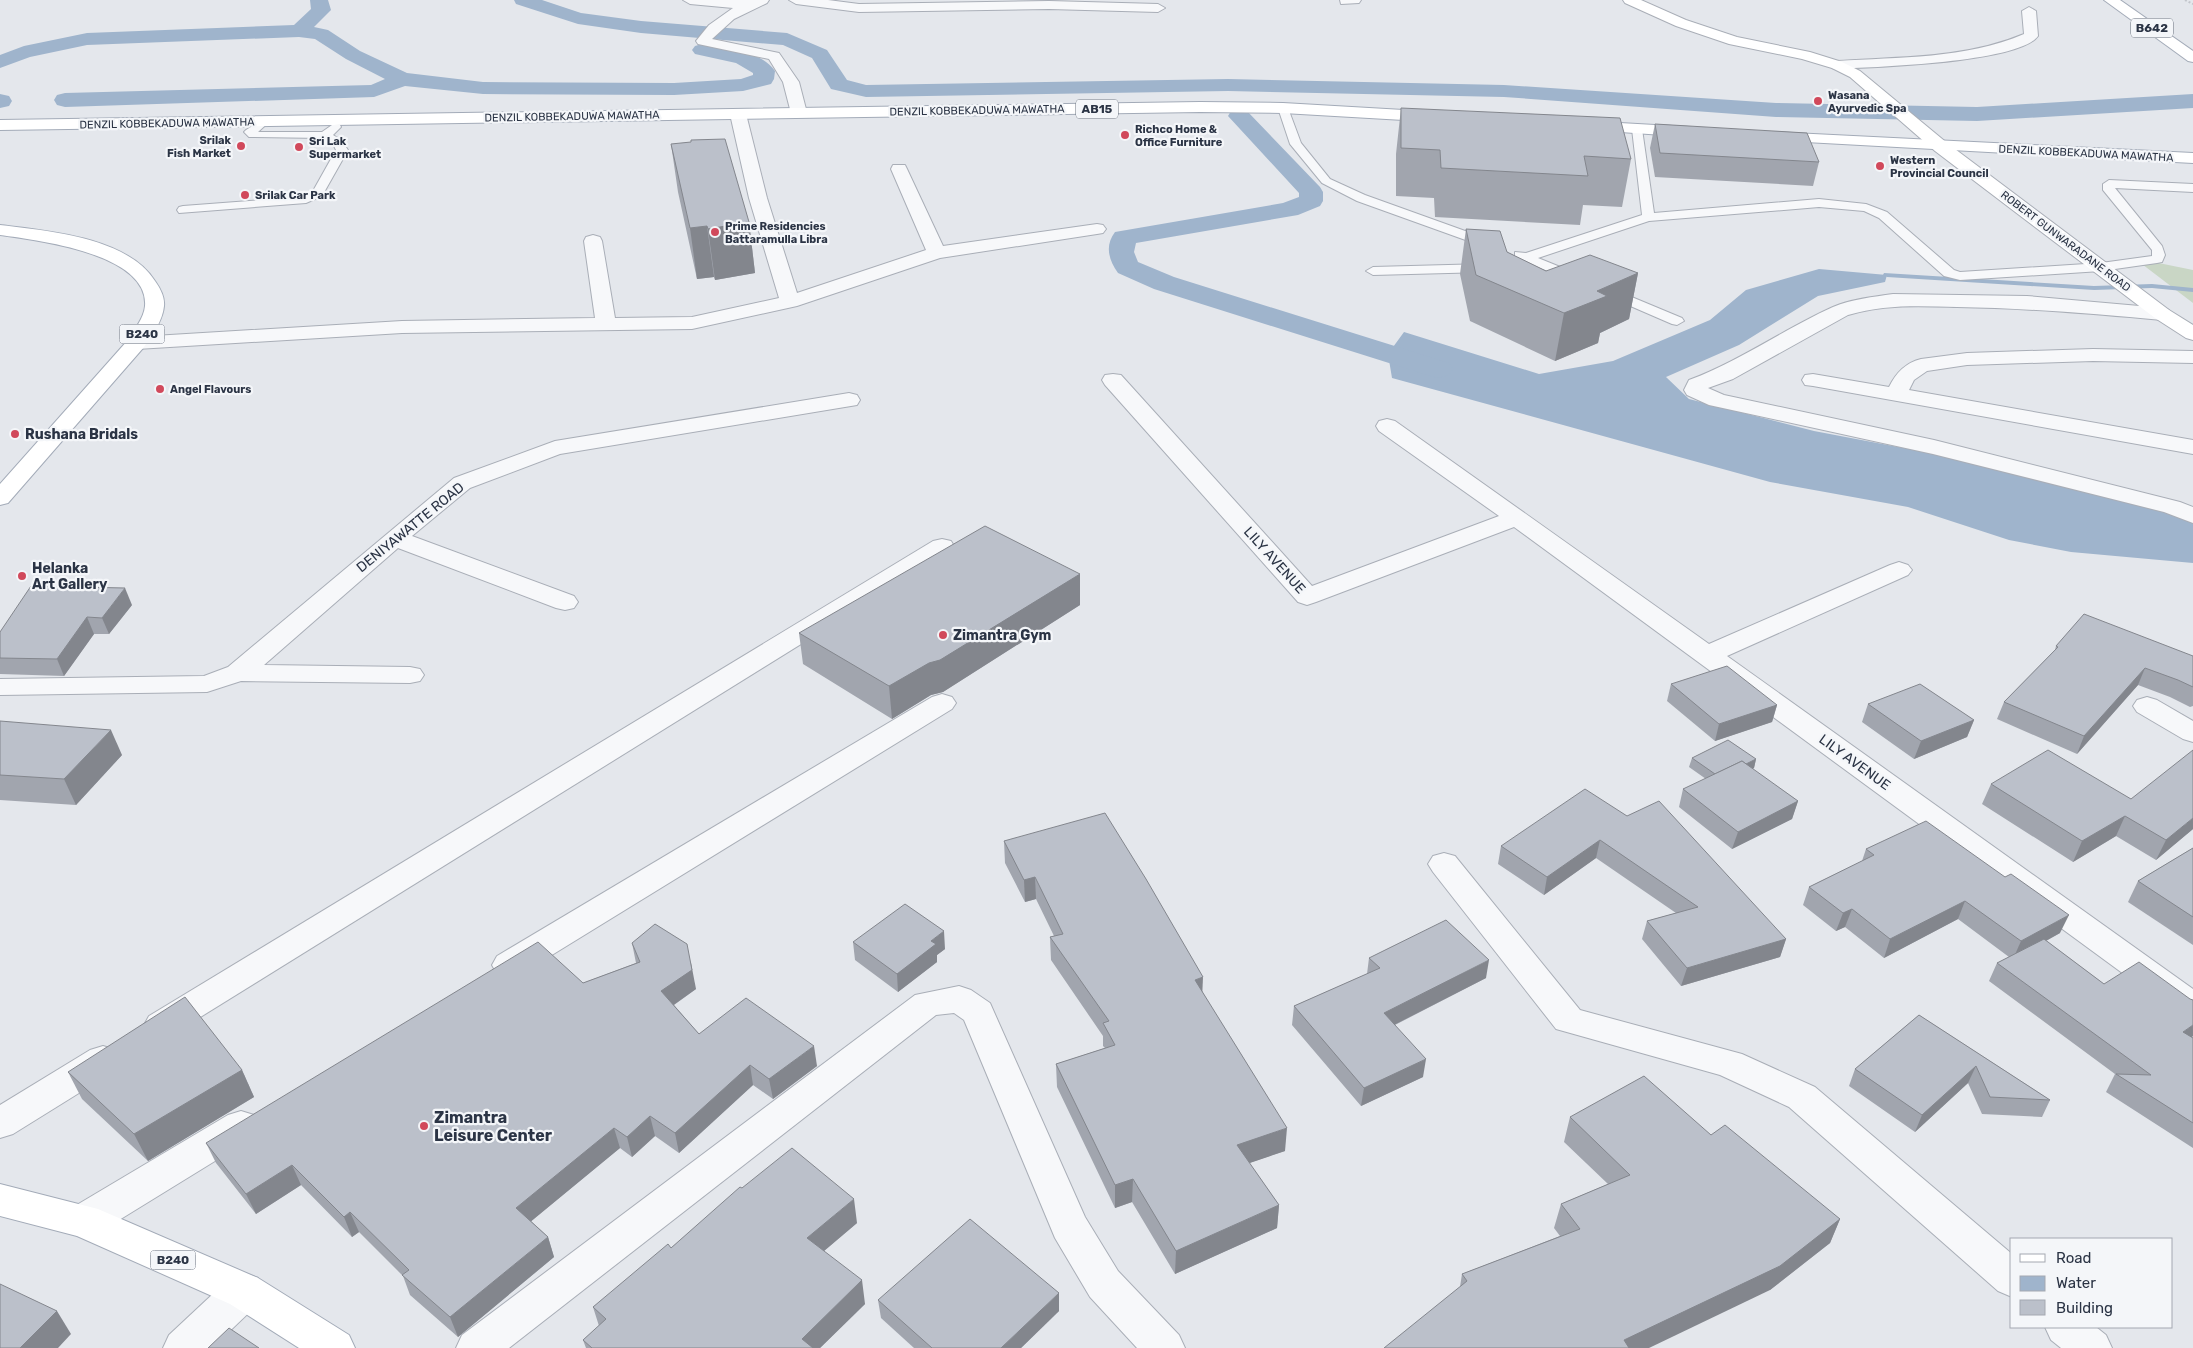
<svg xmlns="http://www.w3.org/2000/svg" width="2193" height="1348" viewBox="0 0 2193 1348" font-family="Rubik,sans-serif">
<rect width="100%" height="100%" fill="#e4e7ec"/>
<!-- green -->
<path fill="#c9d6c5" d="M2134 258 2193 270V303Z"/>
<!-- water -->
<path fill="#9fb4cc" d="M1819 269 1887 275 1885 282 1818 296 1739 345 1666 377 1689 399 1814 431 2078 481 2193 521V563L2071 552 2009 540 1908 507 1770 482 1392 378 1388 354 1404 332 1539 374 1613 361 1710 320 1746 290Z"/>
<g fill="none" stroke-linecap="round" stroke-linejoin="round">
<!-- stream -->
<path fill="#9fb4cc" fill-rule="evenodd" d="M1884 273 2094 286 2152 284 2193 288V292L2152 288 2094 290 1887 277 1883 275Z"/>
<!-- canal -->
<g fill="#9fb4cc" fill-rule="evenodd">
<path d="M310 0H328L331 10 314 27 328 30 360 51 407 73 483 82 674 83 741 79 753 75V73L736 63 695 54 692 50 695 46 702 44C725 48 760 50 775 71L774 79 771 84 743 91 674 95 483 94 405 86 374 97 65 107 57 105 54 100 57 95 65 93 371 85 385 79 346 59 315 39 299 37 87 45 30 57 0 68V55L24 46 87 33 294 25 311 9Z"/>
<path d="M514 0H542L581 13 641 21 787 33 827 50 847 80 866 85 1228 79 1504 85 1776 103 1977 107 2193 94V108L1977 121 1776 117 1504 97 1228 91 866 97 831 89 812 58 783 45 641 33 578 24 516 4Z"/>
<path d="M0 94 9 96 12 101 9 106 0 108Z"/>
<path d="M1239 109 1247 111 1320 187 1323 192V201L1320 206 1298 215 1136 243 1134 252 1138 262 1174 277 1449 363 1453 369 1449 375 1438 378 1427 375 1154 289 1118 273C1108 259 1105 245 1115 232L1283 203 1299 197V193L1228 116 1231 111Z"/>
</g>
<!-- lane casing -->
<g stroke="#a9aeb7" stroke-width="2">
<g id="lane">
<path d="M1283 105 1288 108 1301 143 1330 179 1365 195 1493 241 1495 244 1489 248 1485 247 1357 201 1322 183 1290 144 1278 108Z"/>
<path d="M265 118 270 121 258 132H322L332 125H340L341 127 333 135 341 140 348 150 322 196 306 203 179 213 177 210 179 207 183 206 300 197 313 191 336 150 333 144 323 138 249 137 244 132 246 130Z"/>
<path d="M1637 126 1642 129 1654 213 1819 199 1866 204 1887 212 1954 270 1960 272 2101 263 2152 256V250L2103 190V184L2109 180 2193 184V192L2115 188 2162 246 2165 255 2162 262 2157 263 2101 271 1960 280 1944 276 1879 218 1864 211 1819 207 1649 221 1538 258 1580 275 1582 278 1575 282 1525 262 1486 272 1373 275 1366 271 1373 267 1486 264 1515 257V252L1526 253 1642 215 1632 129Z"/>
<path d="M1610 288 1682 318 1684 321 1677 325 1672 324 1605 295 1603 292 1605 289Z"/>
</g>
</g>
<!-- street casing -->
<g stroke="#a9aeb7" stroke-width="2">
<g id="street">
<path d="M683 0H769L767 3 734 19 712 39 779 53 799 82 807 113 805 116H793L791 113 783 82 769 59 698 44 696 41 709 25 733 8 690 4Z"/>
<path d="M789 0H828L859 4 1049 1 1158 4 1165 8 1158 12 1049 9 859 12 796 4Z"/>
<path d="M1340 0H1361L1359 3 1341 4Z"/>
<path d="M2029 7 2036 11 2038 36C2019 63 1873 67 1837 69L1832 68 1830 65 1832 62 1837 61C1899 57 1965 59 2024 34L2022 11Z"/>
<path d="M738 109 744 111 746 114 767 198 797 293 926 250 891 169 893 165H905L907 169 943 246 1097 224 1103 225 1106 229 1103 233 1097 234 940 258 797 306 692 329 402 333 137 349 130 347 127 343 130 339 137 337 402 321 595 318 584 241 586 237 593 235 600 237 602 241 615 318 692 317 779 298 749 198 730 114 732 111Z"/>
<path d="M1893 294 2027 296 2162 308 2169 310 2172 314 2169 318 2162 320C2094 314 2026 308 1957 307 1920 306 1884 304 1848 315L1733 379 1708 388 1724 395 1934 440 2180 502 2193 507V523L2164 512 1933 454 1709 405 1687 395 1684 390 1689 380C1740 361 1784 329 1833 307 1852 299 1873 297 1893 294Z"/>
<path d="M2093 349 2193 351V363L2093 361 1967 365 1927 371 1914 380 1909 390 2193 440V454L1813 386 1805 385 1802 380 1805 375 1813 374 1889 387C1896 373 1905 363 1921 359L1967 353Z"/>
<path d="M1113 374 1121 375 1312 586 1499 516 1379 431 1376 426 1379 421 1387 419 1395 421 1709 644 1890 565 1899 562 1908 565 1912 570 1908 575 1727 656 2193 989V1020L2181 1016 1514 527 1316 602 1307 605 1298 602 1105 385 1102 380 1105 375Z"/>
<path d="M849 393 857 395 860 400 857 405 560 454 470 488 412 536 574 596 578 602 574 608 565 610 556 608 398 548 264 665 410 667 420 669 424 675 420 681 410 683 241 681 207 692 0 695V679L204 676 228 667 454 478 555 441Z"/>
<path d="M942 539 951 541 954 546 951 551 173 1034 161 1038 149 1034 144 1025 149 1016 933 541Z"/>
<path d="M942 694 952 697 956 703 952 709 521 974 509 977 497 974 492 965 497 956 932 697Z"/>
<path d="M2147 697 2157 700 2193 721V742L2183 739 2137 712 2133 706 2137 700Z"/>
<path d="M1444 853 1455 856 1580 1010 1742 1054 1815 1087 2012 1254V1297L1998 1291 1789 1107 1720 1075 1556 1029 1433 872 1428 864 1433 856Z"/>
<path d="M959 986 971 990 990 1003 1085 1217 1118 1271 1179 1335 1185 1348H1137L1090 1297 1055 1238 964 1020 954 1013 936 1015 509 1348H456L462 1335 915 995Z"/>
<path d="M103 1046 116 1050 121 1060 116 1070 13 1134 0 1138V1105L90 1050Z"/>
<path d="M241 1111 254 1115 259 1126 254 1137 98 1233 84 1238 70 1233 65 1221 70 1209 228 1115Z"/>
<path d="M244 1273 258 1278 264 1291 258 1304 212 1348H163L169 1335 230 1278Z"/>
<path d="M2045 1327H2096L2106 1335 2112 1348H2061L2051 1340Z"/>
</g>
</g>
<!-- secondary casing -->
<g stroke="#a9aeb7" stroke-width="2">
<path id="secondary" d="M1623 0H1641L1686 20 1737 37 1810 52 1842 62 1860 71 1947 143 2169 310 2193 325V340L2186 338 2155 318 1935 151 1850 77 1832 68 1802 59 1729 44 1676 26 1625 3Z"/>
</g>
<!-- primary casing -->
<g stroke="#a3abb8" stroke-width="2">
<g id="primary">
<path d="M2104 0H2120L2193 51V62L2188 61Z"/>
<path d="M1200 102 1283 103 1438 112 1444 114 1446 117 1444 120 1438 122 1283 113 1200 112 0 130V120Z"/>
<path d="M1585 121 1690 127 1696 129 1698 132 1696 135 1690 137 1579 129 1577 126 1579 123Z"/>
<path d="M1773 132 2193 153V163L1767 140 1765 137 1767 134Z"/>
<path d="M0 225C48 231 127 237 155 281 160 288 165 297 164 306 163 320 152 336 144 347L8 503 0 505V484L128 340C134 330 144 318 145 306 149 253 35 240 0 235Z"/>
<path d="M0 1184 98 1209 258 1278 349 1335 355 1348H299L230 1304 77 1236 0 1216Z"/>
</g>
</g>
<!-- path -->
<path stroke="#c2c5cb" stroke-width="2" stroke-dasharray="2 2" stroke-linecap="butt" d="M2185 0 2193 4"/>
<!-- lane -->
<use href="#lane" fill="#f7f8fa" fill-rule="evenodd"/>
<!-- street -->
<use href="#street" fill="#f7f8fa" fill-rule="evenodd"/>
<!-- secondary -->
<use href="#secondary" fill="#fff" fill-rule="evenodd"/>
<!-- primary -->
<use href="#primary" fill="#fff" fill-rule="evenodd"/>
</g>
<!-- wall -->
<g fill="#a1a5ae">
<path d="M1401 108 1631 159 1622 207 1583 205 1580 225 1435 217 1434 198 1396 196V154Z"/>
<path d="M1655 124 1819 162 1813 186 1655 177 1650 148Z"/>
<path d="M671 144 749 222 755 273 715 280 714 277 697 279 678 192Z"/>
<path d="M1466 229 1507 252 1546 271 1638 273 1629 319 1600 333 1598 343 1555 361 1470 321 1460 274Z"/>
<path d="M1080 574V605L943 692 931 695 892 719 803 664 799 633Z"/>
<path d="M132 605 109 634H94L64 676 0 674V632Z"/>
<path d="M2056 646 2193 656V706L2190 707 2170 697 2138 685 2077 754 1997 719 2004 702 2055 650Z"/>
<path d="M1671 684 1777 705 1772 722 1715 741 1667 701Z"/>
<path d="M1868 704 1974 720 1967 737 1914 759 1862 722Z"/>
<path d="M0 721 122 755 76 805 0 800Z"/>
<path d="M1692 758 1756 759 1754 768 1752 769 1798 801 1792 819 1732 849 1679 807 1683 789 1706 779 1689 767Z"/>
<path d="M1991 784 2131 799 2193 829 2156 860 2116 836 2073 862 1982 804Z"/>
<path d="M1627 816 1786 939 1780 957 1681 986 1642 939 1647 921 1676 913 1596 858 1544 895 1498 864 1501 846Z"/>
<path d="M1004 841 1202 991 1285 1151 1249 1163 1279 1205 1277 1228 1175 1274 1132 1202 1115 1208 1057 1087 1056 1064 1105 1048 1103 1046V1036L1051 960 1050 937 1054 936 1036 899 1025 902 1005 863Z"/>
<path d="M2193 848V945L2128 902 2138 881Z"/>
<path d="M1866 849 2060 933 2046 941 2104 984 2193 1036 2192 1037 2193 1038V1148L2106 1092 2115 1074 1989 981 1997 963 2009 957 1958 919 1884 958 1845 927 1836 931 1803 905 1809 887 1862 861Z"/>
<path d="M853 942 945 949 937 955V962L898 992 855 960Z"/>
<path d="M632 943 696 989 674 1005 699 1034 817 1066 773 1099 753 1085 679 1153 655 1136 632 1157 620 1148 531 1221 548 1237 554 1257 458 1337 410 1295 403 1276 359 1232 352 1237 301 1185 256 1214 216 1163 206 1143 583 983 636 963Z"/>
<path d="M1369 958 1486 978 1395 1025 1423 1077 1361 1106 1292 1025 1294 1006 1367 974Z"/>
<path d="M1919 1015 2050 1100 2042 1117 1982 1114 1968 1083 1915 1132 1849 1086 1855 1069Z"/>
<path d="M242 1070 254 1097 148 1161 82 1099 68 1072Z"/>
<path d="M1570 1117 1711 1135 1840 1219 1830 1243 1770 1290 1460 1287 1462 1274 1560 1236 1554 1228 1561 1204 1608 1184 1564 1142Z"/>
<path d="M742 1188 857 1223 824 1251 865 1304 820 1348H586L583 1340 599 1326 593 1307 671 1248Z"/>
<path d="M878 1300 1059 1311 1021 1348H914L881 1318Z"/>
</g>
<!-- shaded-wall -->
<g fill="#83868d">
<path d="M749 222 755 273 715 280 708 229Z"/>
<path d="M707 226 714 277 697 279 690 228Z"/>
<path d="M1638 273 1629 319 1600 333 1598 343 1555 361 1564 313 1597 291Z"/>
<path d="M1080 574V605L943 692 931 695 892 719 889 686Z"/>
<path d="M125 588 132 605 109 634 102 618Z"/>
<path d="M87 617 94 634 64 676 57 659Z"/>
<path d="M2145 668 2138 685 2077 754 2084 736Z"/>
<path d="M1777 705 1772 722 1715 741 1719 724Z"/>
<path d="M1974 720 1967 737 1914 759 1921 741Z"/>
<path d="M111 730 122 755 76 805 64 779Z"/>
<path d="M1756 759 1754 768 1717 787 1720 778Z"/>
<path d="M1798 801 1792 819 1732 849 1738 832Z"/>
<path d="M2125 816 2116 836 2073 862 2082 841Z"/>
<path d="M2193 818V829L2156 860 2166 840Z"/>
<path d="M1600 840 1596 858 1544 895 1547 877Z"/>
<path d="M1035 877 1036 899 1025 902 1024 880Z"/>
<path d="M1965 901 1958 919 1884 958 1890 939Z"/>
<path d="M1852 909 1845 927 1836 931 1843 913Z"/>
<path d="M2069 915 2060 933 2013 959 2021 941Z"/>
<path d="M944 931 945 949 937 955V962L898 992 897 974 931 941Z"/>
<path d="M1786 939 1780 957 1681 986 1687 968Z"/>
<path d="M1489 960 1486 978 1382 1031 1384 1013Z"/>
<path d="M691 963 696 989 665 1011 661 991Z"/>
<path d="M1203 977 1202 1000 1195 980Z"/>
<path d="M2193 1025V1036L2172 1050 2183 1032Z"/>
<path d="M814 1046 817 1066 773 1099 769 1079Z"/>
<path d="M1426 1059 1423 1077 1361 1106 1364 1088Z"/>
<path d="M750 1065 753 1085 679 1153 675 1133Z"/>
<path d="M1976 1066 1968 1083 1915 1132 1922 1115Z"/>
<path d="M242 1070 254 1097 148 1161 134 1134Z"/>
<path d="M650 1116 655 1136 632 1157 627 1137Z"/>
<path d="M614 1128 620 1148 523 1228 516 1208Z"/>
<path d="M1287 1128 1285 1151 1235 1168 1237 1145Z"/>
<path d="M292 1165 301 1185 256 1214 246 1194Z"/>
<path d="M1133 1179 1132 1202 1115 1208V1185Z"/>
<path d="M854 1199 857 1223 811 1262 807 1238Z"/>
<path d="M1279 1205 1277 1228 1175 1274 1176 1251Z"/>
<path d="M350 1212 359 1232 352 1237 344 1217Z"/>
<path d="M1840 1219 1830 1243 1770 1290 1649 1348H1622L1624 1340Z"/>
<path d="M548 1237 554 1257 458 1337 450 1317Z"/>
<path d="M862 1280 865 1304 820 1348H803L802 1339Z"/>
<path d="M1059 1293V1311L1021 1348H1001Z"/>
<path d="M57 1311 71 1334 58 1348H20Z"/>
</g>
<!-- building -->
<g fill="#bbc0ca" stroke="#83868d">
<path d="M1401 108 1620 118 1631 159 1584 156 1588 176 1441 168 1440 150 1401 148Z"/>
<path d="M1655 124 1807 133 1819 162 1660 153Z"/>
<path d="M725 139 749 222 708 229 707 226 690 228 671 144 691 142V140Z"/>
<path d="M1466 229 1500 231 1507 252 1546 271 1590 255 1638 273 1597 291 1607 296 1564 313 1476 275Z"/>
<path d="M985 526 1080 574 940 660 929 663 889 686 799 633Z"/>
<path d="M31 586 125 588 102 618 87 617 57 659 0 658V632Z"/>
<path d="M2084 614 2193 656V687L2178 680 2145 668 2084 736 2004 702 2058 647 2056 646Z"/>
<path d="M1727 666 1777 705 1719 724 1671 684Z"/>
<path d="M1920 684 1974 720 1921 741 1868 704Z"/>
<path d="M0 721 111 730 64 779 0 775Z"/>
<path d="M1728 740 1756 759 1746 764 1742 761 1715 774 1692 758Z"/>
<path d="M2048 750 2131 799 2193 750V818L2166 840 2125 816 2082 841 1991 784Z"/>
<path d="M1742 761 1798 801 1738 832 1683 789Z"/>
<path d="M1585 789 1627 816 1659 801 1786 939 1687 968 1647 921 1698 907 1600 840 1547 877 1501 846Z"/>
<path d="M1105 813 1146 879 1203 977 1195 980 1287 1128 1237 1145 1279 1205 1176 1251 1133 1179 1115 1185 1056 1064 1115 1045 1103 1023 1109 1021 1050 937 1063 934 1035 877 1024 880 1004 841Z"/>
<path d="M1926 821 2005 877 2011 874 2069 915 2021 941 1965 901 1890 939 1852 909 1843 913 1809 887 1874 855 1866 849Z"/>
<path d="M2193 848V917L2138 881Z"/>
<path d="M905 904 944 931 931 941 936 944 897 974 853 942Z"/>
<path d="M1446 920 1489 960 1384 1013 1426 1059 1364 1088 1294 1006 1380 968 1369 958Z"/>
<path d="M655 924 687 944 692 970 661 991 699 1034 746 998 814 1046 769 1079 750 1065 675 1133 650 1116 627 1137 614 1128 516 1208 548 1237 450 1317 402 1275 409 1270 350 1212 344 1217 292 1165 246 1194 206 1143 538 942 583 983 640 962 632 943Z"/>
<path d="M2044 939 2104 984 2139 962 2190 999 2193 1000V1025L2183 1032 2193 1038V1123L2116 1074 2151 1075 1997 963Z"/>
<path d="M185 997 242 1070 134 1134 68 1072Z"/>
<path d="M1919 1015 2050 1100 1990 1097 1976 1066 1922 1115 1855 1069Z"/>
<path d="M1644 1076 1711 1135 1725 1125 1840 1219 1780 1266 1624 1340 1629 1348H1384L1467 1281 1462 1274 1580 1229 1561 1204 1630 1175 1570 1117Z"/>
<path d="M792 1148 854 1199 807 1238 862 1280 802 1339 813 1348H592L583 1340 606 1319 593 1307 668 1244 671 1248 740 1187 742 1188Z"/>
<path d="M970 1219 1059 1293 1001 1348H932L878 1300Z"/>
<path d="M0 1284 57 1311 20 1348H0Z"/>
<path d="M229 1328 259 1348H208Z"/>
</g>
<!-- markers -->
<g fill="#d1495b" stroke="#f4f6f9" stroke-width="2">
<circle cx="1818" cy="101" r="5"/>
<circle cx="1125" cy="135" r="5"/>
<circle cx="241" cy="146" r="5"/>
<circle cx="299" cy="147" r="5"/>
<circle cx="1880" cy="166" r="5"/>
<circle cx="245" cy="195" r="5"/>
<circle cx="715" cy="232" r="5"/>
<circle cx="160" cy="389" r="5"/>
<circle cx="15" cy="434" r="5"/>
<circle cx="22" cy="576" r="5"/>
<circle cx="943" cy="635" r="5"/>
<circle cx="424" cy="1126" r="5"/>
</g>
<g text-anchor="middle" stroke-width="4.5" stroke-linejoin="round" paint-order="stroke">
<!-- far-poi labels -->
<g font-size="11" font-weight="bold" fill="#2b3445" stroke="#f4f6f9" text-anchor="start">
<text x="1828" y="99">Wasana<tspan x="1828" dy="13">Ayurvedic Spa</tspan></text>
<text x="1135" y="133">Richco Home &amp;<tspan x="1135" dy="13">Office Furniture</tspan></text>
<text x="231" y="144" text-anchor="end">Srilak<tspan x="231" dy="13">Fish Market</tspan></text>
<text x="309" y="145">Sri Lak<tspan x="309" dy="13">Supermarket</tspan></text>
<text x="1890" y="164">Western<tspan x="1890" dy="13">Provincial Council</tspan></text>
<text x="255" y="199">Srilak Car Park</text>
<text x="725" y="230">Prime Residencies<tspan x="725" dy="13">Battaramulla Libra</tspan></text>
<text x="170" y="393">Angel Flavours</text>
</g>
<!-- far-street labels -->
<g font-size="11" fill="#2b3445" stroke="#f4f6f9">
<text transform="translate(977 110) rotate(-1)" y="4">DENZIL KOBBEKADUWA MAWATHA</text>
<text transform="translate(572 116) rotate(-1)" y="4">DENZIL KOBBEKADUWA MAWATHA</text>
<text transform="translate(167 123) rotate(-1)" y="4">DENZIL KOBBEKADUWA MAWATHA</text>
<text transform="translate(2086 153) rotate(3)" y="4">DENZIL KOBBEKADUWA MAWATHA</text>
<text transform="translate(2066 241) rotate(37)" y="4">ROBERT GUNWARADANE ROAD</text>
</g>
<!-- shield labels -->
<g fill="#f4f6f9" stroke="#676e7b" stroke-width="1">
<rect x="2131" y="18.5" width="42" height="19" rx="4"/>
<rect x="1076" y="99.5" width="42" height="19" rx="4"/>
<rect x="119.5" y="324.5" width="45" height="19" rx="4"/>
<rect x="150.5" y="1250.5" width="45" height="19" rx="4"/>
</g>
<g font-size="12" font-weight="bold" fill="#2b3445">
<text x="2152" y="32">B642</text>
<text x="1097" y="113">AB15</text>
<text x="142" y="338">B240</text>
<text x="173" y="1264">B240</text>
</g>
<!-- poi labels -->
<g font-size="14" font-weight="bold" fill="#2b3445" stroke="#f4f6f9" text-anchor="start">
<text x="25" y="439">Rushana Bridals</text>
<text x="32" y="573">Helanka<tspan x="32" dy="16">Art Gallery</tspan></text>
<text x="953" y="640">Zimantra Gym</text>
</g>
<!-- street labels -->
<g font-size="14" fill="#2b3445" stroke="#f4f6f9">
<text transform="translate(410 527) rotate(-39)" y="5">DENIYAWATTE ROAD</text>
<text transform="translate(1275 560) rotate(48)" y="5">LILY AVENUE</text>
<text transform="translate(1855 762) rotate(36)" y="5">LILY AVENUE</text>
</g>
<!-- near-poi labels -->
<g font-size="16" font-weight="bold" fill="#2b3445" stroke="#f4f6f9" text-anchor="start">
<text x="434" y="1123">Zimantra<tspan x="434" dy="18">Leisure Center</tspan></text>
</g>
</g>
<!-- legend -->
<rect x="2010" y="1238" width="162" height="90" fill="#f4f6f9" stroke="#a4a8b1"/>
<rect x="2020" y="1254" width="25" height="8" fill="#ffffff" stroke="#a4a8b1"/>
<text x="2056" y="1263" font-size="15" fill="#2b3445">Road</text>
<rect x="2020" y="1276" width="25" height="15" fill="#9fb4cc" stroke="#a4a8b1"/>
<text x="2056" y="1288" font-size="15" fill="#2b3445">Water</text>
<rect x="2020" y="1300" width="25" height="15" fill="#bbc0ca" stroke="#a4a8b1"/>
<text x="2056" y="1313" font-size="15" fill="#2b3445">Building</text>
</svg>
